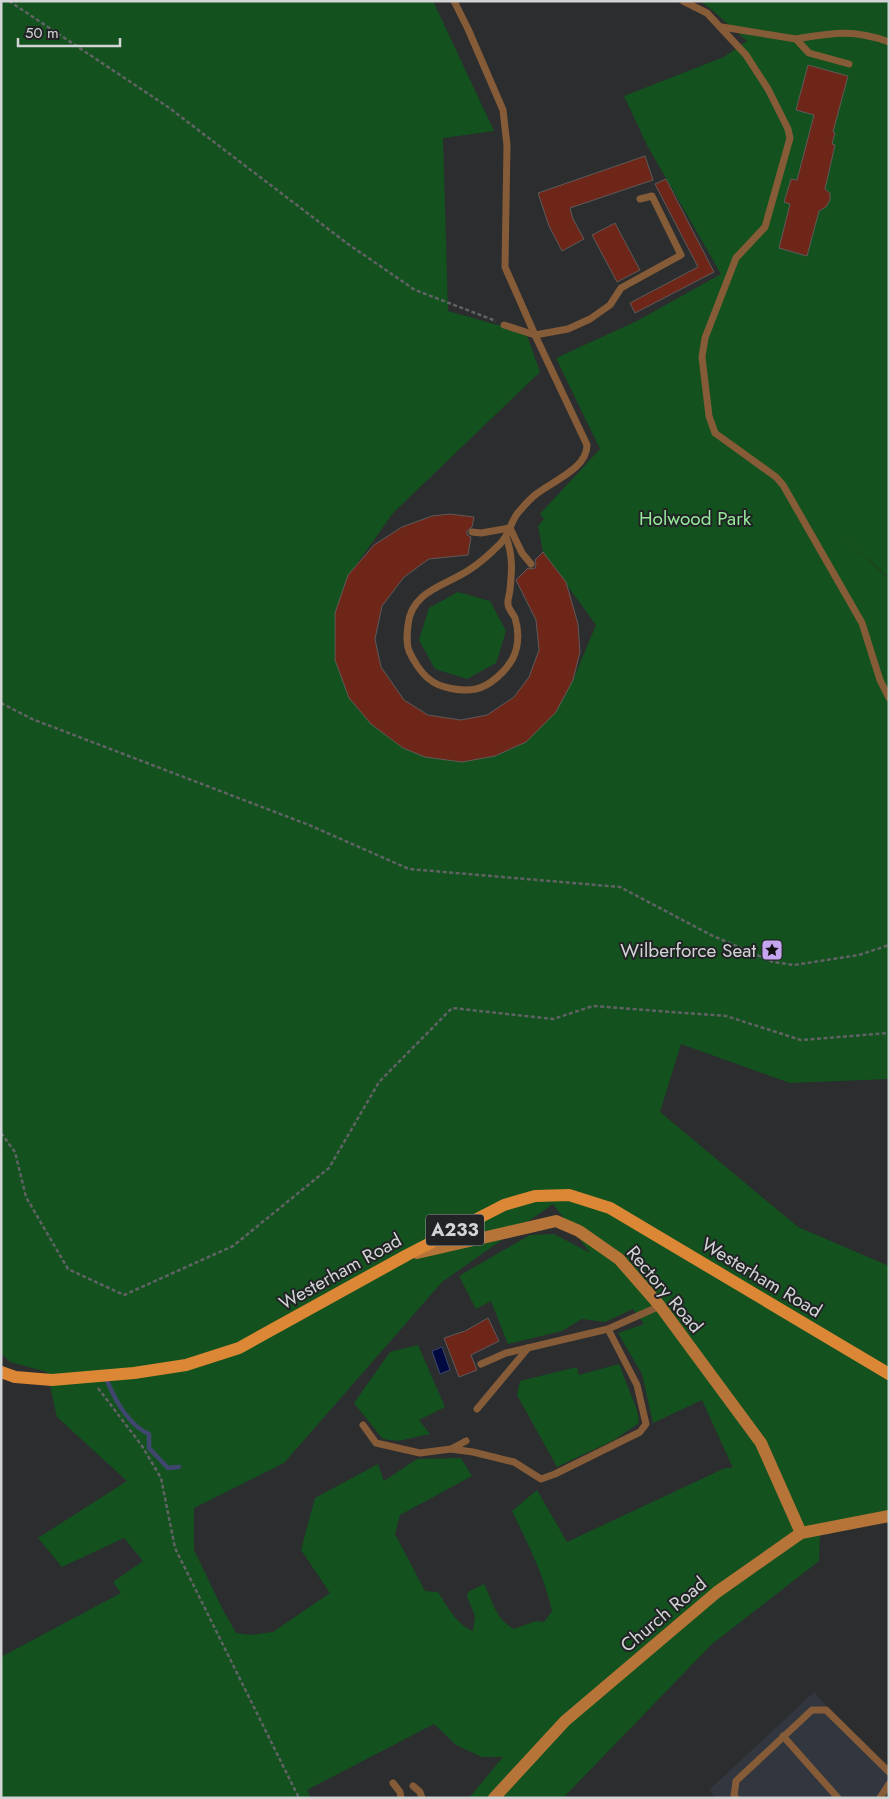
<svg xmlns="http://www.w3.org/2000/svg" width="890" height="1799" viewBox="0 0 890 1799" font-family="Jost,sans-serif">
<rect width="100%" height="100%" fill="#2b2d2f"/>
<!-- built -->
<path fill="#32363e" d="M814 1692 889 1777V1798H716L709 1790Z"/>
<!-- green -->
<g fill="#13521e" fill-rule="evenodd">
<path d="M1 1H433L494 131 443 138 448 311 526 333 540 372 393 513 349 575 335 613 358 710 403 748 526 742 573 680 596 625 543 552 538 526 544 519 540 514 600 449 556 358 637 321 721 274 647 145 624 96 724 57 747 41 712 10 700 1H889V578L838 532 889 579V1079L790 1083 681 1044 660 1112 798 1227 889 1266V1511L820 1534 819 1561 712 1644 563 1798H469L503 1757H482L456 1745 434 1724 307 1790 311 1798H1V1657L121 1593 113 1582 143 1561 124 1538 62 1567 38 1538 127 1481 57 1417 47 1372 10 1362 1 1353ZM553 1204 590 1253 554 1234 530 1235 459 1276 476 1309 491 1301 508 1344 562 1331 582 1319 605 1322 633 1309 644 1324 618 1333 642 1374 653 1423 702 1400 733 1468H725L567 1542 537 1490 512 1511C528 1544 544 1575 552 1611L544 1622 536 1621 514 1629C495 1619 493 1601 484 1584L468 1592 467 1596 475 1616 473 1631C457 1625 447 1606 438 1592L425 1591 395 1534 400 1515 472 1476 461 1458 417 1459 384 1481 378 1464 315 1498 301 1550 330 1593 273 1632 250 1635 236 1633 223 1610 194 1550V1508L284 1463 442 1282Z"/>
<path d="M458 592 490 601 506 631 496 663 467 679 435 669 419 640 429 608Z"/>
<path d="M418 1345 445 1407 419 1420 430 1434 398 1441 383 1439 354 1403 390 1352Z"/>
<path d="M619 1364 637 1410 639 1423 614 1440 557 1467 517 1395 520 1381 577 1367 579 1375Z"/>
</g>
<!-- water -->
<path fill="#000a41" stroke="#3f476e" d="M442 1347 450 1370 440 1374 432 1351Z"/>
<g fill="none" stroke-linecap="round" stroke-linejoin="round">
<!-- stream -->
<path stroke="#3f476e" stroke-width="4.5" d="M106 1378C114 1398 128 1425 149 1434V1448L168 1468 179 1467"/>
</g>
<!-- building -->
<g fill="#6e2619" stroke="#5e5a59">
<path d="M808 65 848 76 833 132 835 133 832 144 835 145 825 189 830 193V200L826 207 819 211 807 256 779 248 790 204 784 202 791 179 797 180 814 115 796 110Z"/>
<path d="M645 156 653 180 570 208 573 219 584 239 562 251 549 226 538 193Z"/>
<path d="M666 179 714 272 635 313 630 303 698 267 655 184Z"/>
<path d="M615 223 640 270 617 282 592 235Z"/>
<path d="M450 514 474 517 472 527 467 531V535L471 537 468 555 429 559 404 577 382 606 375 639 381 667 404 700 428 715 461 720 487 715 514 697 529 677 539 650 536 620 516 580 528 568 531 569 535 568 536 564 535 560 543 552 566 582 578 624 580 652 573 680 556 712 526 742 495 756 462 762 425 757 403 748 371 724 349 698 335 660V613L348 575 374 545 402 527 432 516Z"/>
<path d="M488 1318 499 1341 471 1355 477 1370 459 1377 444 1338 465 1331Z"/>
</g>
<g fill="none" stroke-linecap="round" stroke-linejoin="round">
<!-- path -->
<g stroke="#606264" stroke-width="2.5" stroke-dasharray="4 2.5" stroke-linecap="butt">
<path d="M9 1 168 107 348 244 415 290 496 321"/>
<path d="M1 703 32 719 309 825 409 869 620 887 711 935 773 962 794 965 859 955 889 945"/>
<path d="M1 1133 15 1152 26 1197 68 1269 124 1295 233 1246 329 1168 379 1082 452 1008 553 1019 593 1006 726 1016 801 1040 889 1033"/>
<path d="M98 1388 142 1446 161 1478 175 1548 299 1798"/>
</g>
<!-- lane -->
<g stroke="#855b38" stroke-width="7">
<path d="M454 1 468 29 503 110 507 145 505 267 535 335 587 445C587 469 552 481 535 495 529 500 522 508 517 514 510 524 509 535 500 544 491 553 480 563 469 570 445 586 411 591 408 625 407 634 406 643 409 651 413 660 421 673 429 679 439 688 462 692 476 689 490 686 506 671 513 658 519 646 519 630 515 618 513 613 508 609 508 604 507 600 510 594 510 589 512 571 513 555 506 537"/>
<path d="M683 1 707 13 746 55 768 89 788 129 790 138 765 227 736 258 705 338 702 357 709 416 715 433 776 477 783 485 862 623 880 680 889 698"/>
<path d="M722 27 796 39 809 53 849 64"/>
<path d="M796 39C833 33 853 29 889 42"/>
<path d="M504 325 535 335 568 329 590 319 610 305 621 288 681 255 652 196 640 199"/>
<path d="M472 532 481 533 510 528 522 553 531 564"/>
<path d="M481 1364 506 1353 608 1329 660 1306"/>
<path d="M477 1409 528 1348"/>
<path d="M363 1425 376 1443 420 1453 451 1449 466 1441"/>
<path d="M451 1449 473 1452 514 1462 541 1479 555 1474 640 1432 646 1424 637 1385 608 1329"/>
<path d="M783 1736 838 1798"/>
<path d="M393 1783 400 1792 401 1798"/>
<path d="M413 1786 420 1792 422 1798"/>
<path d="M736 1798 734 1796 736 1781 812 1710H826L889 1772"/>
<path d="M880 1798 889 1784"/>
</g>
<!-- secondary -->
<g stroke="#b67438" stroke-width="12">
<path d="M417 1253 556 1221 579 1231 619 1259 660 1306 761 1443 801 1533"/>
<path d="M494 1798 565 1721 717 1592 801 1533 889 1516"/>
</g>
<!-- primary -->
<path stroke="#dc8735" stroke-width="12" d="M1 1372 15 1377 52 1380 134 1373 186 1365 239 1348 407 1255 504 1205 535 1196 569 1195 610 1208 889 1374"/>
</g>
<!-- icons -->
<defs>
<g id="sight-square" transform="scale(1.125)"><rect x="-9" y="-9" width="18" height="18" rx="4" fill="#c6a6f0" stroke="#212325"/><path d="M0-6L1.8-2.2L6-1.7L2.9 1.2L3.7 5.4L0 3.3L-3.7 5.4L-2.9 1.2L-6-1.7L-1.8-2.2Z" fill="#111"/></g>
</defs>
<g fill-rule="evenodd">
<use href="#sight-square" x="772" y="950"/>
</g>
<g text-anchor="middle" stroke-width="4" stroke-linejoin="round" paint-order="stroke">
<!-- shield labels -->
<rect fill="#212325" stroke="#9e9fa1" stroke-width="1" x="426" y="1214.5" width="58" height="31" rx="4"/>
<g font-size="18" font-weight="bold" fill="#d3d4d6">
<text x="455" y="1236">A233</text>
</g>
<!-- park labels -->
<g font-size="19" fill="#95e99b" stroke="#212325">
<text x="695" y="525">Holwood Park</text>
</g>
<!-- poi labels -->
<g font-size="19" fill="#d3d4d6" stroke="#212325" text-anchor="end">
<text x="756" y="957">Wilberforce Seat</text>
</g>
<!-- street labels -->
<g font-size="19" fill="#d3d4d6" stroke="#212325">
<text transform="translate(340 1271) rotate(-29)" y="7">Westerham Road</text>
<text transform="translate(762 1277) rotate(31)" y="7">Westerham Road</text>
<text transform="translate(665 1289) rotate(50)" y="7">Rectory Road</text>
<text transform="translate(663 1614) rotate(-40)" y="7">Church Road</text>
</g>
</g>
<!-- border -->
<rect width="890" height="1799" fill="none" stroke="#d3d4d6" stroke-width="5"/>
<!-- scale -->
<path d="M18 38v8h102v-8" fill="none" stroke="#d3d4d6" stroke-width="2.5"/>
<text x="25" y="38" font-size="15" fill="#d3d4d6" stroke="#212325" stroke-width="4" paint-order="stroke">50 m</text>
</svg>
